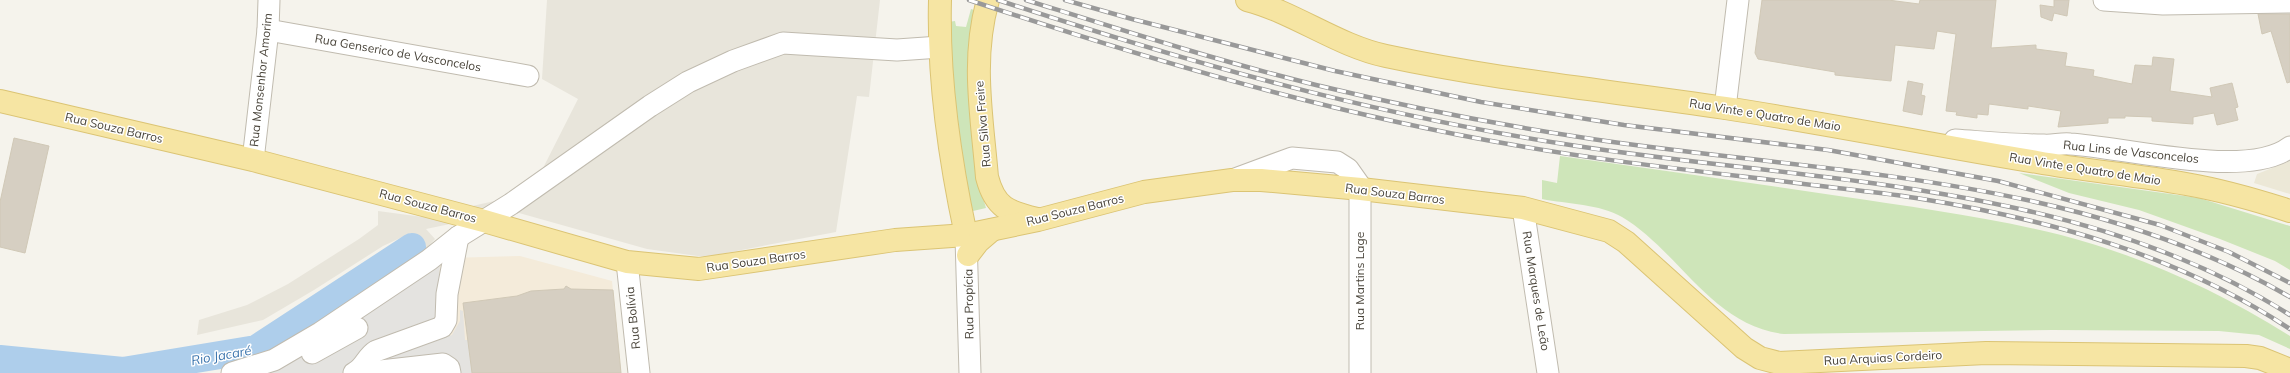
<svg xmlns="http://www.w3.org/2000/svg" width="2290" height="373" viewBox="0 0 2290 373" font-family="Mulish,sans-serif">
<rect width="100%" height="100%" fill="#f5f3ec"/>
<!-- residential -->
<path fill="#e8e5db" d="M547 0H880L869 97 857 96 836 232 705 257 647 249 512 211 426 229 435 239 425 250 411 233 383 246 314 290 263 320 197 335 199 320 247 305 288 284 359 239 378 225V211L423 217 508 198 540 174 578 99 542 79Z"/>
<!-- commercial -->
<path fill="#f4ebda" d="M520 256 612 281 621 373 288 357 449 258Z"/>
<!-- education -->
<path fill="#ece8d7" d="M2290 161V194L2254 183 2257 174Z"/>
<!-- green -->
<g fill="#cee5b9">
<path d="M971 9 974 10C966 46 970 82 973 118 976 150 976 177 986 208L973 211C955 150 951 85 948 22L955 21 956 26 966 27Z"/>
<path d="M1560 156C1653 169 1746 182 1839 196 1913 207 1988 217 2061 235 2142 256 2219 291 2290 336V349L2259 335 2219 331 2052 330 1784 334C1712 326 1679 251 1622 217 1600 204 1567 204 1542 199V180L1557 183Z"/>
<path d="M2019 173 2199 198 2290 226V270L2275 261 2220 239 2139 210 2069 193Z"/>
</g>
<!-- parking -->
<path fill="#e4e3e0" d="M440 264 436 321 410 350 452 335 460 321V310L463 311 465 340H470L474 373H247Z"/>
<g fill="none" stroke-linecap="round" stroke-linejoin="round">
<!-- river -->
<path stroke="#aeceeb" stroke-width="28" d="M0 359 123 371 256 349 412 247"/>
</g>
<!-- building -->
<g fill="#d6cfc2" stroke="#d0c8b6">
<path d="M1762 0H1888L1919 4 1920 0H1996L1991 48 2036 45V49L2067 53 2065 66 2094 70 2093 76 2132 84 2135 65 2152 66 2153 57 2174 59 2170 91 2212 97 2210 88 2232 83 2238 107 2235 108 2238 120 2217 125 2214 113 2193 117V124L2152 121V117L2125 116V118H2108V123L2058 127 2061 111 2028 106V109L1989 104 1988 115 1977 114V118L1956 115 1957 112 1946 111 1956 34 1937 31 1934 49 1895 45 1891 81 1835 75V72L1758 59 1755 53Z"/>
<path d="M2054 0H2069L2067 16 2054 13 2052 21 2041 17 2040 5 2054 7Z"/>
<path d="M2258 14H2290V82L2287 83 2271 31 2262 34Z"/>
<path d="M1908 81 1923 84 1921 95 1925 96 1922 115 1903 111Z"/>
<path d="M14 138 49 146 25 253 0 247V202Z"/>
<path d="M566 286 571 289 613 290 621 373H472L463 303 517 296 531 291 564 289Z"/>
</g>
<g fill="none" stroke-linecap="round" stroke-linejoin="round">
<!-- minor casing -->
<g stroke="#c0bbaf" stroke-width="23">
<g id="minor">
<path d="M2104 0 2163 4 2290 2"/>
<path d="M268 30 528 76"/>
<path d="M1725 108 1738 0"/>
<path d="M1955 140C1984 142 2013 145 2043 145 2052 146 2061 143 2070 144 2124 147 2247 180 2290 147"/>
<path d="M253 160 268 30 269 0"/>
<path d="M1235 179 1292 158 1337 162 1348 169 1360 186V373"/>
<path d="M1523 208 1548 373"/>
<path d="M966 238 970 373"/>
<path d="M627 262 639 373"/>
<path d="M312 353 357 328"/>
<path d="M232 373 274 360 320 333 429 260 458 237 511 204 650 106 688 82 733 61 783 43 897 50 940 47"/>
<path d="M354 373C365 368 366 357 376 351L442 327 446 320 447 294 458 237"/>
<path d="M363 373 443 364 449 368 450 373"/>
</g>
</g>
<!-- major casing -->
<g stroke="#dbc474" stroke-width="24">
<g id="major">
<path d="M940 0C938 76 950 161 966 235"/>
<path d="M988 0C971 59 982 117 987 177 995 208 1008 212 1037 219"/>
<path d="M1247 0C1294 12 1338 46 1386 56 1498 80 1612 91 1725 108 1830 124 1933 145 2037 162 2087 171 2137 175 2186 184 2221 190 2256 200 2290 211"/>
<path d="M0 101 253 160 484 221 627 262 699 269 895 240 966 235 1038 220 1144 192 1232 180H1261L1361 189 1523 208 1609 231 1626 242 1744 348 1760 358 1779 363 1986 353 2246 356 2260 358 2290 370"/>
<path d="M968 255 978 242 992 230"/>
</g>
</g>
<!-- minor -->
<use href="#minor" stroke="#fff" stroke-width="21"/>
<!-- major -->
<use href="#major" stroke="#f6e5a3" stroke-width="22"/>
<!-- rail casing -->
<g stroke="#999" stroke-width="4.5">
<g id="rail">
<path d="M969 0C1147 59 1328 113 1514 145 1615 163 1718 173 1821 186 1852 190 1885 193 1916 198 2048 219 2178 255 2290 329"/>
<path d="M998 0C1183 61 1370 114 1564 144 1807 183 2076 179 2290 315"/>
<path d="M1026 0C1122 30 1218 61 1316 85 1407 107 1500 125 1592 139 1826 174 2080 175 2290 297"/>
<path d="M1065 0 1132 19 1335 71 1481 102 1624 125 1828 150 1998 181 2160 225 2229 252 2290 283"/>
</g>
</g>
<!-- rail -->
<use href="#rail" stroke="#fff" stroke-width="3" stroke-dasharray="9" stroke-linecap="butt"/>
</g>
<g text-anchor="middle" stroke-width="3" stroke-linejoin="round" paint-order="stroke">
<!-- street labels -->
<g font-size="12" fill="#49443a" stroke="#fff">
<text transform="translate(398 53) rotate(10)" y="4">Rua Genserico de Vasconcelos</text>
<text transform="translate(261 80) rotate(-84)" y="4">Rua Monsenhor Amorim</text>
<text transform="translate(1765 115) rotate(9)" y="4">Rua Vinte e Quatro de Maio</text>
<text transform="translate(983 124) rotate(-95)" y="4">Rua Silva Freire</text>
<text transform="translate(114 128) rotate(13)" y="4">Rua Souza Barros</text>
<text transform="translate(2131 152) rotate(6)" y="4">Rua Lins de Vasconcelos</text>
<text transform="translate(2085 169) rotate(9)" y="4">Rua Vinte e Quatro de Maio</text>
<text transform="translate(1395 194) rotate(7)" y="4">Rua Souza Barros</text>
<text transform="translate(428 206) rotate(15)" y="4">Rua Souza Barros</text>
<text transform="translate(1075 210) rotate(-14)" y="4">Rua Souza Barros</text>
<text transform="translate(756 261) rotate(-8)" y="4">Rua Souza Barros</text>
<text transform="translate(1360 281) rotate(-90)" y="4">Rua Martins Lage</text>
<text transform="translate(1536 291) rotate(81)" y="4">Rua Marques de Leão</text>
<text transform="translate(969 304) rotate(-91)" y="4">Rua Propícia</text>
<text transform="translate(633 318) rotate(-96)" y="4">Rua Bolívia</text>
<text transform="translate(1883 358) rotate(-3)" y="4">Rua Arquias Cordeiro</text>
</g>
<!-- water labels -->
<g font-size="13" font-style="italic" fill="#3b74ad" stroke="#fff">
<text transform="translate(221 355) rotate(-10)" y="5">Rio Jacaré</text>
</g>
</g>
</svg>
